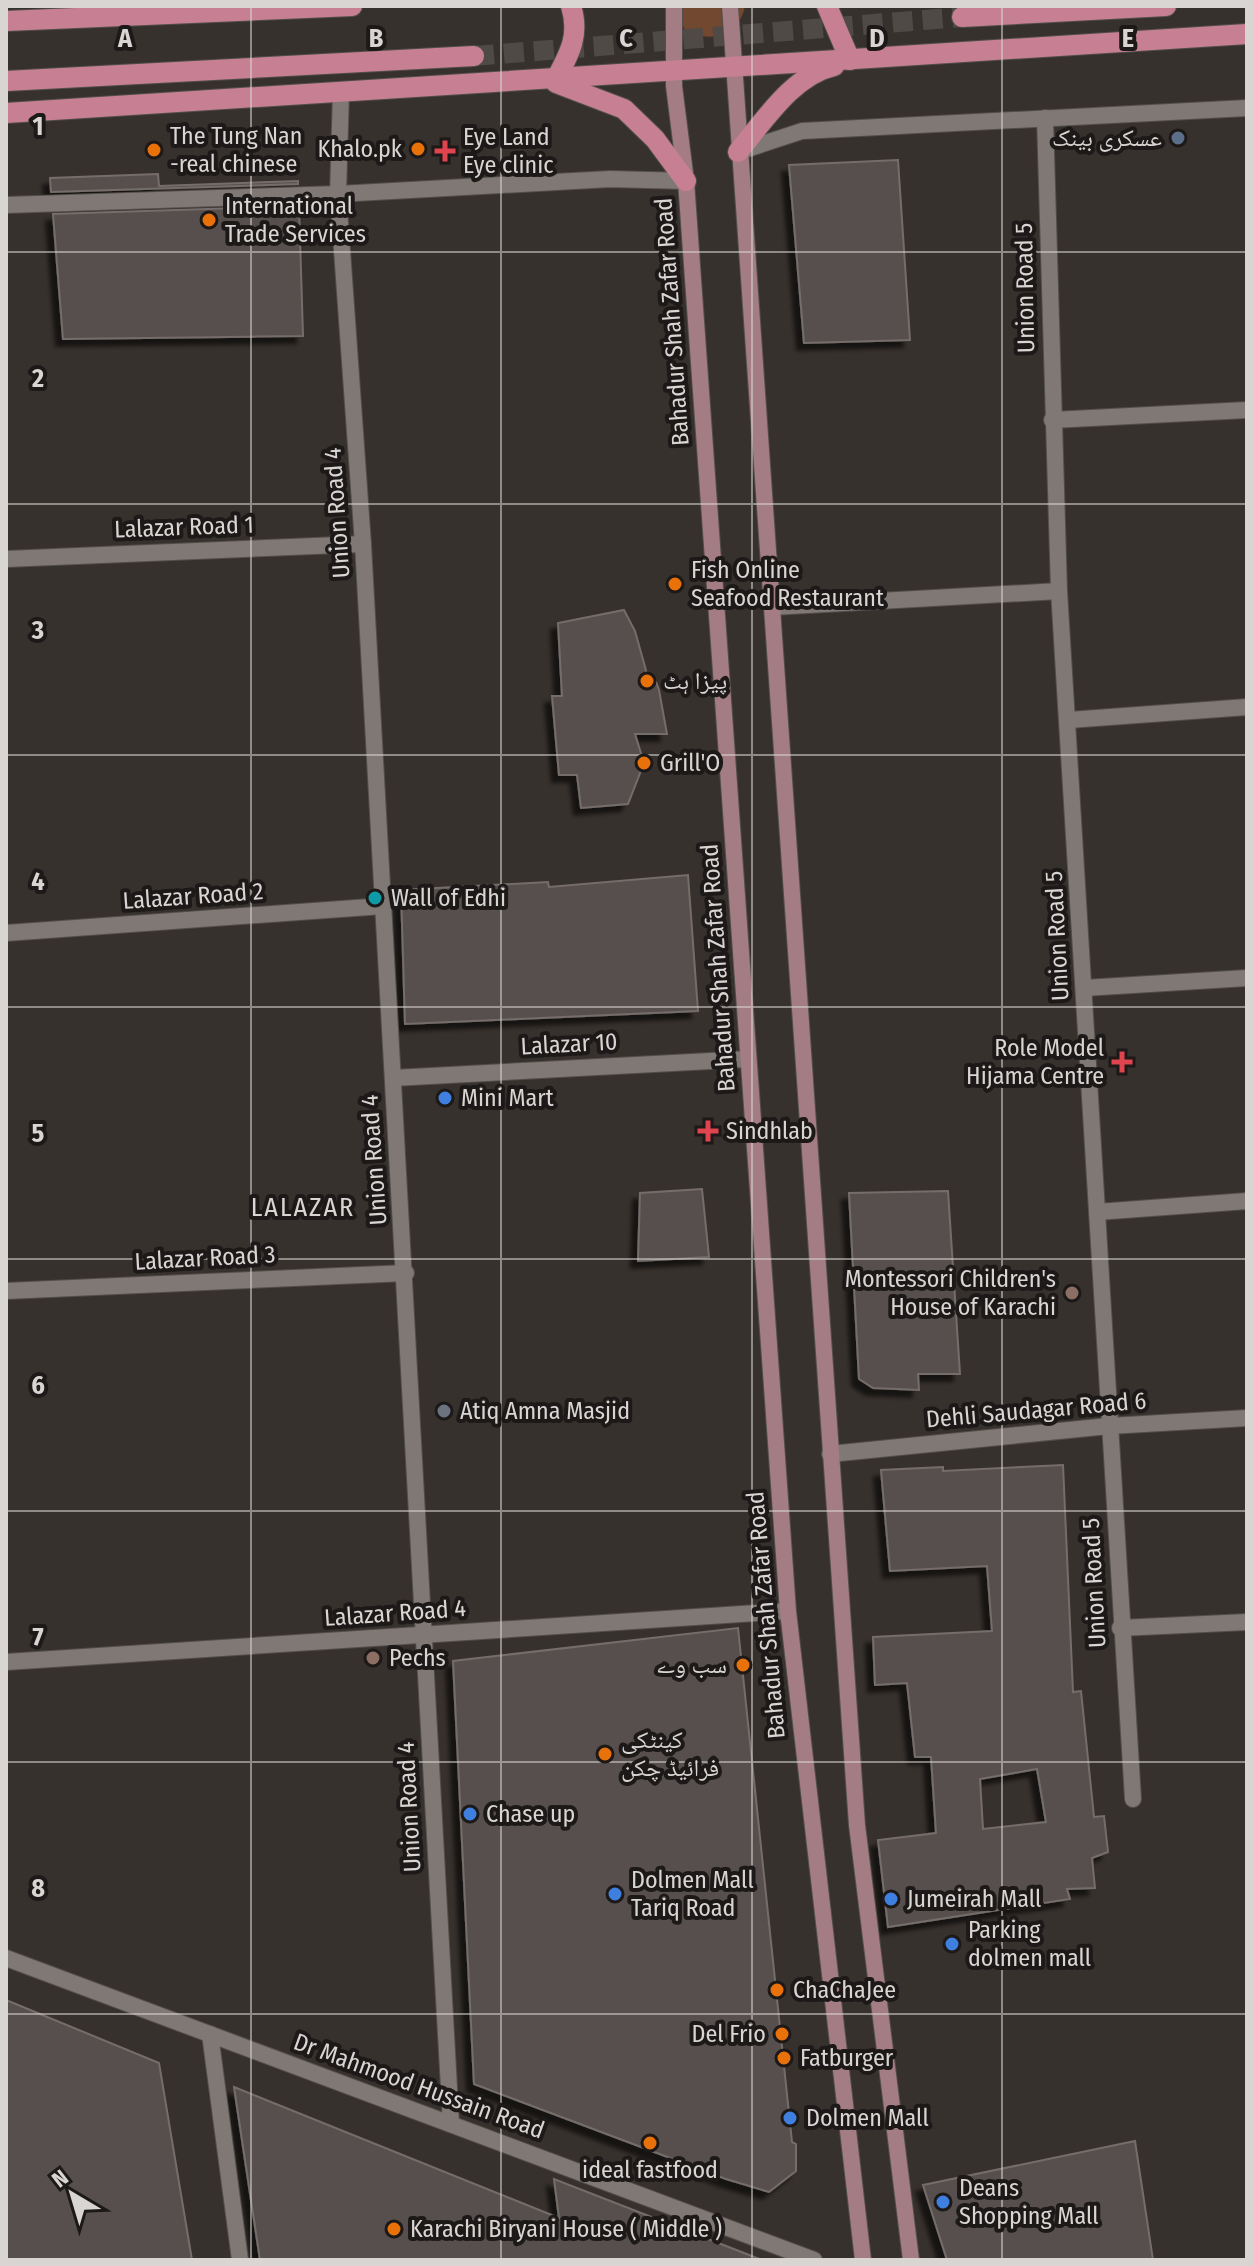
<svg xmlns="http://www.w3.org/2000/svg" width="1253" height="2266" viewBox="0 0 1253 2266" font-family="'Fira Sans Condensed','Noto Naskh Arabic',sans-serif">
<defs>
<filter id="shadow"><feDropShadow dx="-7" dy="7" stdDeviation="2" flood-color="#0009"/></filter>
</defs>
<rect width="100%" height="100%" fill="#37312d"/>
<!-- grass -->
<path fill="#724830" d="M673 6H745C739 36 710 44 685 30Z"/>
<!-- building -->
<g fill="#574f4d" stroke="#756d6a" stroke-width="2" fill-rule="evenodd" filter="url(#shadow)">
<path d="M898 160 910 340 804 343 789 165Z"/>
<path d="M158 174 159 186 298 181V184L51 192 50 178Z"/>
<path d="M299 206 303 336 63 339 53 214Z"/>
<path d="M624 610 635 631 649 681 656 682 659 690 667 734H635L644 763 628 804 581 808 577 775H559L552 696H562L558 623Z"/>
<path d="M688 875 698 1011 405 1024 401 890 548 882 549 887Z"/>
<path d="M702 1189 709 1257 638 1261 640 1193Z"/>
<path d="M948 1191 960 1374H918L919 1390 873 1388 859 1379 849 1193Z"/>
<path d="M1063 1465 1073 1692 1081 1691 1094 1817 1104 1816 1108 1852 1092 1858 1095 1888 1067 1889 1070 1899 888 1927 878 1840 936 1833 931 1757H915L907 1683 875 1685 873 1637 992 1631 987 1566 890 1571 881 1470 943 1467V1471ZM1037 1769 1046 1822 983 1829 980 1779Z"/>
<path d="M738 1628 792 2142 796 2144V2171L769 2192 726 2179 474 2084 453 1661Z"/>
<path d="M6 2000 159 2063 192 2260H6Z"/>
<path d="M234 2087 559 2218 554 2179 762 2260H260Z"/>
<path d="M1135 2141 1153 2260H947L923 2185Z"/>
</g>
<g fill="none" stroke-linecap="round" stroke-linejoin="round">
<!-- primary-tunnel -->
<path stroke="#4f4a46" stroke-width="20" stroke-dasharray="20 10" stroke-linecap="butt" d="M474 56 962 17"/>
<!-- minor casing -->
<g stroke="#524e4b" stroke-width="18">
<g id="minor">
<path d="M341 92 338 194 363 544 451 2124"/>
<path d="M1045 118 1059 591 1133 1799"/>
<path d="M738 152 802 131 1247 108"/>
<path d="M6 205 338 194 610 179 686 181"/>
<path d="M1052 420 1247 410"/>
<path d="M6 559 363 544"/>
<path d="M772 607 1059 591"/>
<path d="M1069 720 1247 707"/>
<path d="M6 933 383 906"/>
<path d="M1084 988 1247 978"/>
<path d="M393 1078 748 1059"/>
<path d="M1097 1212 1247 1201"/>
<path d="M6 1291 406 1273"/>
<path d="M830 1454 1109 1426 1247 1418"/>
<path d="M1120 1628 1247 1622"/>
<path d="M6 1662 788 1611"/>
<path d="M210 2034 240 2260"/>
</g>
</g>
<!-- tertiary casing -->
<g stroke="#524e4b" stroke-width="18">
<path id="tertiary" d="M6 1958 814 2260"/>
</g>
<!-- secondary casing -->
<g stroke="#524e4b" stroke-width="18">
<g id="secondary">
<path d="M674 6V86L686 181 788 1611 863 2260"/>
<path d="M730 6 857 1825 911 2260"/>
</g>
</g>
<!-- primary casing -->
<g stroke="#524e4b" stroke-width="22">
<g id="primary">
<path d="M827 6 850 60"/>
<path d="M962 17 1166 6"/>
<path d="M6 21 352 6"/>
<path d="M556 79C570 53 580 35 571 6"/>
<path d="M6 81 474 56"/>
<path d="M556 83 624 109 655 139 686 181"/>
<path d="M6 113 1247 34"/>
<path d="M738 152C764 121 793 75 834 66"/>
</g>
</g>
<!-- minor -->
<use href="#minor" stroke="#807874" stroke-width="16"/>
<!-- tertiary -->
<use href="#tertiary" stroke="#807874" stroke-width="16"/>
<!-- secondary -->
<use href="#secondary" stroke="#a47c83" stroke-width="16"/>
<!-- primary -->
<use href="#primary" stroke="#c78093" stroke-width="20"/>
</g>
<!-- grid -->
<path fill="none" stroke="#d9d5d3" stroke-width="2" stroke-opacity="0.55" d="M251 6V2260M501 6V2260M752 6V2260M1002 6V2260M6 252H1247M6 504H1247M6 755H1247M6 1007H1247M6 1259H1247M6 1511H1247M6 1762H1247M6 2014H1247"/>
<!-- markers -->
<circle fill="#5c6f8a" stroke="#1c1918" stroke-width="3" cx="1178" cy="138" r="8"/>
<g fill="#e8710a" stroke="#1c1918" stroke-width="3">
<circle cx="418" cy="149" r="8"/>
<circle cx="154" cy="150" r="8"/>
<circle cx="209" cy="220" r="8"/>
<circle cx="675" cy="584" r="8"/>
<circle cx="647" cy="681" r="8"/>
<circle cx="644" cy="763" r="8"/>
<circle cx="743" cy="1665" r="8"/>
<circle cx="605" cy="1754" r="8"/>
<circle cx="777" cy="1990" r="8"/>
<circle cx="782" cy="2034" r="8"/>
<circle cx="784" cy="2058" r="8"/>
<circle cx="650" cy="2143" r="8"/>
<circle cx="394" cy="2229" r="8"/>
</g>
<g fill="#e0444e" stroke="#1c1918" stroke-width="3">
<path d="M441 139h8v8h8v8h-8v8h-8v-8h-8v-8h8z"/>
<path d="M1118 1050h8v8h8v8h-8v8h-8v-8h-8v-8h8z"/>
<path d="M704 1119h8v8h8v8h-8v8h-8v-8h-8v-8h8z"/>
</g>
<circle fill="#0f9aa8" stroke="#1c1918" stroke-width="3" cx="375" cy="898" r="8"/>
<g fill="#3f7fe0" stroke="#1c1918" stroke-width="3">
<circle cx="445" cy="1098" r="8"/>
<circle cx="470" cy="1814" r="8"/>
<circle cx="615" cy="1894" r="8"/>
<circle cx="891" cy="1899" r="8"/>
<circle cx="952" cy="1944" r="8"/>
<circle cx="790" cy="2118" r="8"/>
<circle cx="943" cy="2202" r="8"/>
</g>
<g fill="#8d6e63" stroke="#1c1918" stroke-width="3">
<circle cx="1072" cy="1293" r="8"/>
<circle cx="373" cy="1658" r="8"/>
</g>
<circle fill="#6b7280" stroke="#1c1918" stroke-width="3" cx="444" cy="1411" r="8"/>
<g text-anchor="middle" stroke-width="8" stroke-linejoin="round" paint-order="stroke">
<!-- poi labels -->
<g font-size="24" fill="#d9d5d3" stroke="#1c1918" text-anchor="start">
<text x="170" y="144">The Tung Nan<tspan x="170" dy="28">-real chinese</tspan></text>
<text x="463" y="145">Eye Land<tspan x="463" dy="28">Eye clinic</tspan></text>
<text x="1162" y="146" text-anchor="end">عسکری بینک</text>
<text x="402" y="157" text-anchor="end">Khalo.pk</text>
<text x="225" y="214">International<tspan x="225" dy="28">Trade Services</tspan></text>
<text x="691" y="578">Fish Online<tspan x="691" dy="28">Seafood Restaurant</tspan></text>
<text x="663" y="689">پیزا ہٹ</text>
<text x="660" y="771">Grill'O</text>
<text x="391" y="906">Wall of Edhi</text>
<text x="1104" y="1056" text-anchor="end">Role Model<tspan x="1104" dy="28">Hijama Centre</tspan></text>
<text x="461" y="1106">Mini Mart</text>
<text x="726" y="1139">Sindhlab</text>
<text x="1056" y="1287" text-anchor="end">Montessori Children's<tspan x="1056" dy="28">House of Karachi</tspan></text>
<text x="460" y="1419">Atiq Amna Masjid</text>
<text x="389" y="1666">Pechs</text>
<text x="727" y="1673" text-anchor="end">سب وے</text>
<text x="621" y="1748">کینٹکی<tspan x="621" dy="28">فرائیڈ چکن</tspan></text>
<text x="486" y="1822">Chase up</text>
<text x="631" y="1888">Dolmen Mall<tspan x="631" dy="28">Tariq Road</tspan></text>
<text x="907" y="1907">Jumeirah Mall</text>
<text x="968" y="1938">Parking<tspan x="968" dy="28">dolmen mall</tspan></text>
<text x="793" y="1998">ChaChaJee</text>
<text x="766" y="2042" text-anchor="end">Del Frio</text>
<text x="800" y="2066">Fatburger</text>
<text x="806" y="2126">Dolmen Mall</text>
<text x="650" y="2178" text-anchor="middle">ideal fastfood</text>
<text x="959" y="2196">Deans<tspan x="959" dy="28">Shopping Mall</tspan></text>
<text x="410" y="2237">Karachi Biryani House ( Middle )</text>
</g>
<!-- street labels -->
<g font-size="24" fill="#d9d5d3" stroke="#1c1918">
<text transform="translate(1025 288) rotate(-91)" y="8">Union Road 5</text>
<text transform="translate(672 322) rotate(-94)" y="8">Bahadur Shah Zafar Road</text>
<text transform="translate(337 513) rotate(-94)" y="8">Union Road 4</text>
<text transform="translate(184 527) rotate(-2)" y="8">Lalazar Road 1</text>
<text transform="translate(193 896) rotate(-4)" y="8">Lalazar Road 2</text>
<text transform="translate(1057 936) rotate(-93)" y="8">Union Road 5</text>
<text transform="translate(718 968) rotate(-94)" y="8">Bahadur Shah Zafar Road</text>
<text transform="translate(569 1044) rotate(-3)" y="8">Lalazar 10</text>
<text transform="translate(374 1160) rotate(-94)" y="8">Union Road 4</text>
<text transform="translate(205 1258) rotate(-3)" y="8">Lalazar Road 3</text>
<text transform="translate(1036 1410) rotate(-5)" y="8">Dehli Saudagar Road 6</text>
<text transform="translate(1094 1583) rotate(-93)" y="8">Union Road 5</text>
<text transform="translate(395 1613) rotate(-4)" y="8">Lalazar Road 4</text>
<text transform="translate(766 1615) rotate(-95)" y="8">Bahadur Shah Zafar Road</text>
<text transform="translate(409 1807) rotate(-93)" y="8">Union Road 4</text>
<text transform="translate(419 2086) rotate(20)" y="8">Dr Mahmood Hussain Road</text>
</g>
<!-- neighbourhood labels -->
<g font-size="26" letter-spacing="2" fill="#d9d5d3" stroke="#1c1918">
<text x="303" y="1216">LALAZAR</text>
</g>
</g>
<g font-size="26" text-anchor="middle" font-weight="bold" fill="#d9d5d3" stroke="#1c1918" stroke-width="8" stroke-linejoin="round" paint-order="stroke">
<text x="125" y="47">A</text>
<text x="376" y="47">B</text>
<text x="626" y="47">C</text>
<text x="877" y="47">D</text>
<text x="1128" y="47">E</text>
<text x="38" y="135">1</text>
<text x="38" y="387">2</text>
<text x="38" y="639">3</text>
<text x="38" y="890">4</text>
<text x="38" y="1142">5</text>
<text x="38" y="1394">6</text>
<text x="38" y="1646">7</text>
<text x="38" y="1897">8</text>
</g>
<!-- border -->
<rect width="1253" height="2266" fill="none" stroke="#d9d5d3" stroke-width="16"/>
<!-- north arrow -->
<g transform="translate(72 2194) rotate(322)" stroke="#1c1918" stroke-width="6" paint-order="stroke">
<path d="M0-6L14 30L0 20L-14 30Z" fill="#d9d5d3"/>
<text y="-12" font-size="22" font-weight="bold" text-anchor="middle" fill="#d9d5d3">N</text>
</g>
</svg>
